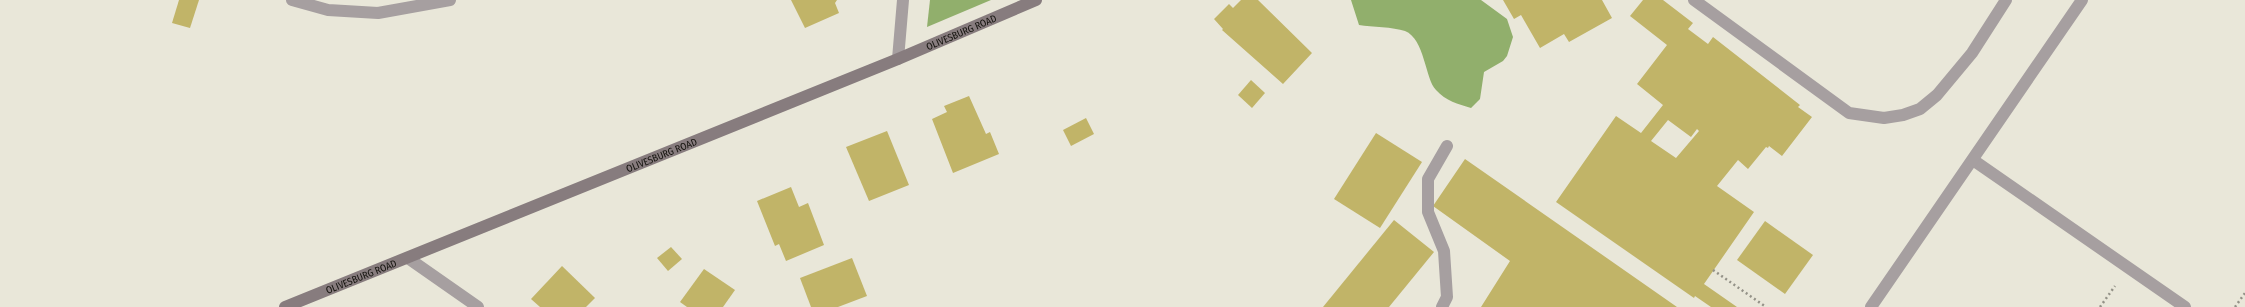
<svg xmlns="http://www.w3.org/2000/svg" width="2245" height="307" viewBox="0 0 2245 307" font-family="'Fira Sans Condensed',sans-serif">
<rect width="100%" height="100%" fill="#e9e7d9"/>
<!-- forest -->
<g fill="#91af6c">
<path d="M930 0H991L927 27Z"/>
<path d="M1351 0H1481L1507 19 1513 37 1507 56 1503 61 1484 72 1480 99 1471 108C1458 104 1446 101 1436 90 1425 79 1425 39 1405 31 1393 27 1372 27 1359 25Z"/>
</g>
<!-- building -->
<g fill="#c1b468" fill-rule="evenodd">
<path d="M179 0H199L190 28 172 23Z"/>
<path d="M791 0H837L835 3 839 13 805 28Z"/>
<path d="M1241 0H1258L1312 53 1283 84 1222 30 1223 29 1214 19 1229 4 1233 8Z"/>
<path d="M1503 0H1602L1612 18 1569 42 1564 34 1540 48 1521 15 1514 19Z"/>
<path d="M1643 0H1663L1693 23 1688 29 1708 44 1713 37 1800 105 1798 107 1812 117 1782 156 1769 146 1768 148 1766 147 1748 169 1738 160 1717 186 1754 212 1704 284 1737 307H1711L1695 296 1694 298 1556 202 1616 116 1641 133 1663 105 1637 84 1667 45 1630 16ZM1668 120 1691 137 1697 129 1699 131 1676 158 1651 141Z"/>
<path d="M1251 80 1265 93 1252 108 1238 95Z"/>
<path d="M969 96 986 134 990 132 999 154 953 173 932 119 947 112 944 106Z"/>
<path d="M1086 118 1094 134 1071 146 1063 130Z"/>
<path d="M887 131 909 185 869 201 846 147Z"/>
<path d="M1376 133 1422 162 1380 228 1334 199Z"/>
<path d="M1465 159 1677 307H1481L1510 261 1433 206Z"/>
<path d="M791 187 799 207 808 203 824 245 786 261 779 244 775 246 757 201Z"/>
<path d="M1394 220 1434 252 1389 307H1323Z"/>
<path d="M1765 221 1813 255 1785 294 1737 260Z"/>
<path d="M671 247 682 259 668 271 657 258Z"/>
<path d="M852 258 867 296 838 307H811L800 278Z"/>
<path d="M562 266 595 298 586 307H540L531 299Z"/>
<path d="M704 269 735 290 723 307H687L680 302Z"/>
</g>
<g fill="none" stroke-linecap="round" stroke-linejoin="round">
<!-- path -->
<g stroke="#939187" stroke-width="2.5" stroke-dasharray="2 3" stroke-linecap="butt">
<path d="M1713 270 1766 307"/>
<path d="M2100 307 2115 286"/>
<path d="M2235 307 2245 293"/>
</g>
<!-- lane -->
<g stroke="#a69fa0" stroke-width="12">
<path d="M292 0 328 10 378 13 450 0"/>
<path d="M1694 0 1849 113 1884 118 1903 115 1920 109 1937 95 1972 53 2006 0"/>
<path d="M898 59 903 0"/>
<path d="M1973 160 2185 307"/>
<path d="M1442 307 1447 297 1444 251 1428 212V179L1447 146"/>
<path d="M1871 307 2082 0"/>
</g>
<!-- street -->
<path stroke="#a69fa0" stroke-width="12" d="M408 258 478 307"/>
<!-- secondary -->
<path stroke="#877c7e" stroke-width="12" id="s1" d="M285 307 898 59 1036 0"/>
</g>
<g text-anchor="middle" stroke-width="3.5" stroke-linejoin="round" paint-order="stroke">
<!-- street labels -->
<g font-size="10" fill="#14130e" stroke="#f6f4e6">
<text dy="4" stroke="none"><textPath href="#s1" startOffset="730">OLIVESBURG ROAD</textPath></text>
<text dy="4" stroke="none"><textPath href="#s1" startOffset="406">OLIVESBURG ROAD</textPath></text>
<text dy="4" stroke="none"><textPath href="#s1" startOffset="82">OLIVESBURG ROAD</textPath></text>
</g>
</g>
</svg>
